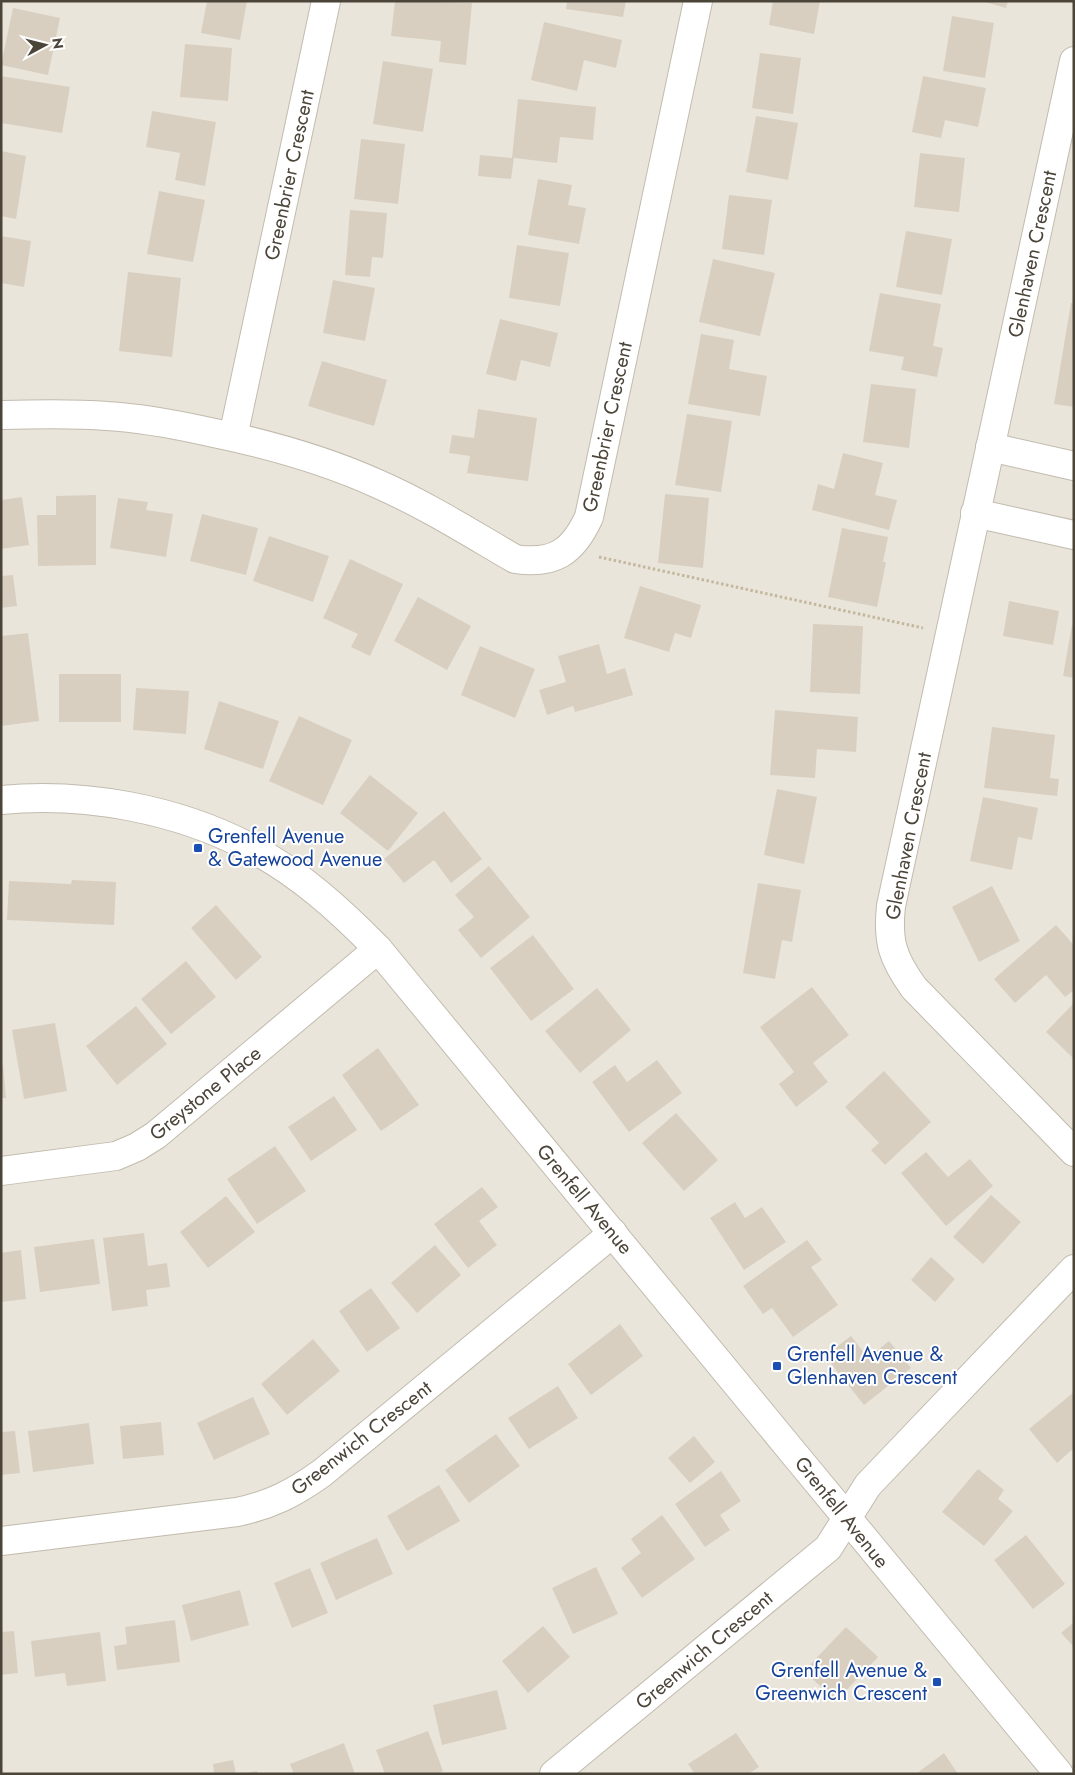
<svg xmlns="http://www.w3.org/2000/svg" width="1075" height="1775" viewBox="0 0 1075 1775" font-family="Jost,sans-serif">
<rect width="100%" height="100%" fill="#f6f3ec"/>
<!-- residential -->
<rect fill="#eae5da" x="1" y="1" width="1073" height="1773"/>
<!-- building -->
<g fill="#d8cfc1">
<path d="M207 1H247L240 40 201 33Z"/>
<path d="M395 1 472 3 466 65 439 62 441 41 391 36Z"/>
<path d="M567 1H626L623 17 566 9Z"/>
<path d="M773 1H820L814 34 769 25Z"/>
<path d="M981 1H1008L1006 8Z"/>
<path d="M13 8 60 18 48 75 1 65Z"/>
<path d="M952 16 994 23 985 78 943 71Z"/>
<path d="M544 22 622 40 616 68 584 60 577 91 531 80Z"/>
<path d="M185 44 232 48 228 101 180 97Z"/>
<path d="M760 53 801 58 793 114 752 108Z"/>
<path d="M383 61 433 69 423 132 373 124Z"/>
<path d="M1 76 70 87 62 133 1 123Z"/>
<path d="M923 76 986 88 978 127 945 120 941 138 912 132Z"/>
<path d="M518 99 596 107 593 140 560 137 557 163 514 158 511 179 478 176 480 155 512 158Z"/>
<path d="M152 111 216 122 205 186 175 180 180 153 146 147Z"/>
<path d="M756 116 798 123 788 180 746 172Z"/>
<path d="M361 139 405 144 398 204 354 199Z"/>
<path d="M1 151 26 156 16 219 1 216Z"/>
<path d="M920 153 965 158 959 212 914 207Z"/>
<path d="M538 179 572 185 568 205 586 208 579 244 528 235Z"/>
<path d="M159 191 205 200 193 262 147 254Z"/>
<path d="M729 195 772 200 764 255 722 249Z"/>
<path d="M350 210 387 213 383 258 372 257 370 277 345 275Z"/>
<path d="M906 231 952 239 942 295 896 287Z"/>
<path d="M1 236 31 241 24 287 1 283Z"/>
<path d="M517 245 569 253 560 306 509 298Z"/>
<path d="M713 259 775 273 760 336 699 322Z"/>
<path d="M128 272 181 278 172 357 119 351Z"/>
<path d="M333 280 375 288 365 341 323 333Z"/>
<path d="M880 293 941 304 933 346 943 348 937 377 901 370 904 357 869 351Z"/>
<path d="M1071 303H1074V407L1054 404Z"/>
<path d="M500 319 558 333 550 367 521 360 516 381 486 374Z"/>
<path d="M701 334 734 340 729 369 767 376 760 416 688 404Z"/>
<path d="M322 361 387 380 374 426 308 406Z"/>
<path d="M871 384 916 389 909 448 863 442Z"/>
<path d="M478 409 537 418 528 481 467 473 470 456 449 453 452 435 474 438Z"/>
<path d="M687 414 732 421 721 492 675 485Z"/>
<path d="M843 453 883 463 875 495 897 500 889 530 812 510 818 484 834 489Z"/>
<path d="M665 494 709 498 703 568 658 563Z"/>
<path d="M96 495V565L38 566 37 515H56V496Z"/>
<path d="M22 497 29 545 1 549V500Z"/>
<path d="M118 498 148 502 146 510 173 514 166 557 110 548Z"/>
<path d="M202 514 258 528 246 575 190 561Z"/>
<path d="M842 528 888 537 883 562H886L877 607 828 597Z"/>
<path d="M269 536 329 556 313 602 253 581Z"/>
<path d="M350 559 403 584 370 656 351 647 358 634 323 618Z"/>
<path d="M13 575 17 606 1 608V576Z"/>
<path d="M640 586 701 605 691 638 675 633 669 652 624 638Z"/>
<path d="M418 597 471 626 447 670 394 641Z"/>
<path d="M1009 601 1059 611 1053 645 1003 636Z"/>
<path d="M813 624 863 626 860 694 810 692Z"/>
<path d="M1072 625 1074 626V678L1063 676Z"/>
<path d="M28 633 39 721 1 726V636Z"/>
<path d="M599 644 607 674 625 668 633 695 575 712 573 706 547 715 539 690 566 682 558 656Z"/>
<path d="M480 646 535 669 515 718 461 695Z"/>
<rect x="59" y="674" width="62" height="48"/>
<path d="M136 688 189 691 186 734 133 730Z"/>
<path d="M219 701 279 721 263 769 204 749Z"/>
<path d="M775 710 858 717 856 752 817 749 815 778 770 775Z"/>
<path d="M299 716 352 740 323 805 269 781Z"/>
<path d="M992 727 1055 735 1050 778 1059 779 1057 796 984 788Z"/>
<path d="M370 775 418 813 388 851 340 813Z"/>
<path d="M777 789 817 797 804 864 764 855Z"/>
<path d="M983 797 1038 808 1032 840 1018 837 1012 870 970 861Z"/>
<path d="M444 811 482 859 451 883 434 860 404 883 384 859Z"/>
<path d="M489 866 530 917 481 958 458 930 474 917 455 895Z"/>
<path d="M72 880 116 882 114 925 7 920 9 881 71 884Z"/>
<path d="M758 883 801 890 792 942 782 940 775 979 743 973Z"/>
<path d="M992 886 1020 941 979 962 952 907Z"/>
<path d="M216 905 262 957 236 980 191 928Z"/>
<path d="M1056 925 1074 945V990L1065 997 1046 975 1015 1003 994 979Z"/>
<path d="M533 935 574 989 531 1021 490 968Z"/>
<path d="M186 961 216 997 171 1034 141 999Z"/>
<path d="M812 987 849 1035 813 1063 828 1082 796 1107 779 1084 794 1072 760 1027Z"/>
<path d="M597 988 631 1030 580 1073 545 1031Z"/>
<path d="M1074 1003V1059L1046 1032Z"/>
<path d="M136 1006 167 1044 117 1085 86 1046Z"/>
<path d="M55 1023 67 1091 24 1099 12 1030Z"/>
<path d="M378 1048 419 1105 381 1131 342 1075Z"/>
<path d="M657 1060 682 1093 629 1132 592 1082 615 1065 627 1082Z"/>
<path d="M1 1065H3L6 1098H1Z"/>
<path d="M884 1071 931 1122 885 1165 871 1150 879 1143 845 1107Z"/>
<path d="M334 1096 357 1130 311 1161 288 1127Z"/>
<path d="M676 1113 718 1160 684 1191 642 1143Z"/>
<path d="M275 1146 306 1191 257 1224 227 1179Z"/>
<path d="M926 1152 948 1177 970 1159 993 1186 946 1226 901 1173Z"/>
<path d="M482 1187 498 1207 479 1221 497 1245 468 1268 434 1224Z"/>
<path d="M991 1195 1021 1222 983 1264 953 1237Z"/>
<path d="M226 1196 255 1232 208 1268 180 1232Z"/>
<path d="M735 1202 745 1218 762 1207 786 1242 744 1270 710 1218Z"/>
<path d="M144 1233 148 1266 167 1263 170 1287 146 1290 148 1306 112 1311 103 1238Z"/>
<path d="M94 1239 100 1284 40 1292 34 1247Z"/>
<path d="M807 1240 822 1260 811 1267 838 1305 793 1337 772 1308 763 1314 743 1286Z"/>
<path d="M435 1245 461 1275 417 1313 391 1283Z"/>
<path d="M21 1250 26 1299 1 1302V1253Z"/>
<path d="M931 1257 955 1279 935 1302 911 1280Z"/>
<path d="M371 1288 400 1328 367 1352 339 1311Z"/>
<path d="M620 1324 643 1356 591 1395 568 1364Z"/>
<path d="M851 1336 868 1358 889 1341 911 1368 864 1405 825 1356Z"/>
<path d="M313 1339 340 1371 287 1415 261 1384Z"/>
<path d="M558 1386 578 1418 529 1449 508 1418Z"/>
<path d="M1074 1392V1448L1057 1463 1029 1429Z"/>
<path d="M253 1397 270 1434 214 1460 197 1423Z"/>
<path d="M161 1422 164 1455 123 1459 120 1426Z"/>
<path d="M89 1423 94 1464 33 1472 28 1431Z"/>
<path d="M15 1431 20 1473 1 1475V1432Z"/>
<path d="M496 1434 520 1466 469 1503 445 1470Z"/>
<path d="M694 1436 715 1462 690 1483 668 1458Z"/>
<path d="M978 1469 1004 1490 998 1499 1013 1511 984 1546 942 1512Z"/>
<path d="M721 1471 741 1501 720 1515 730 1530 705 1547 675 1504Z"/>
<path d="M439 1485 460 1521 407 1551 387 1516Z"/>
<path d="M662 1515 695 1559 642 1598 621 1568 641 1553 631 1539Z"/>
<path d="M1026 1535 1065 1584 1033 1609 994 1560Z"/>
<path d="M377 1538 393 1574 336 1600 320 1563Z"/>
<path d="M596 1567 618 1614 573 1634 552 1588Z"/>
<path d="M310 1568 328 1613 292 1628 274 1583Z"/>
<path d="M240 1590 249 1625 191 1641 182 1605Z"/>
<path d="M175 1620 180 1662 117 1670 114 1646 127 1644 125 1627Z"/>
<path d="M1074 1622V1647L1061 1633Z"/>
<path d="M543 1626 570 1657 528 1693 502 1661Z"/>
<path d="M846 1627 878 1657 836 1701 804 1671Z"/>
<path d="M14 1631 18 1673 1 1675V1632Z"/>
<path d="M100 1632 106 1681 67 1686 65 1673 35 1677 31 1641Z"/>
<path d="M497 1690 507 1729 442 1745 433 1705Z"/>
<path d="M428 1731 443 1771 437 1774H385L376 1750Z"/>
<path d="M736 1733 759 1767 748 1774H695L688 1764Z"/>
<path d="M344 1743 355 1774H294L290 1764Z"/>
<path d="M944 1753 958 1774H916Z"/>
<path d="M233 1760 236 1774H214L213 1764Z"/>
<path d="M257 1771 258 1774H245V1773Z"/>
</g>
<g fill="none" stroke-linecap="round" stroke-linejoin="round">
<!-- minor casing -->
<g stroke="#c2bbae" stroke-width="30">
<g id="minor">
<path d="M1074 61 891 906C887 942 893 959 914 988L1074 1152"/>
<path d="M1 415C37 414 72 413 107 416 140 418 173 424 205 431 264 443 323 459 378 484 426 505 470 533 515 559 554 565 573 552 589 517L698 1"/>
<path d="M233 437 326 1"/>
<path d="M990 447 1074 466"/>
<path d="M975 513 1074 535"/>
<path d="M1 800C85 792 177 809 251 848 299 873 340 910 378 949 605 1223 831 1500 1059 1774"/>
<path d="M1 1171 116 1156 137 1147 156 1135 378 949"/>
<path d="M1 1541 237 1512C271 1505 294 1493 322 1473L613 1233"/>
<path d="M554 1774 828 1548 868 1485 1074 1269"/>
</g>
</g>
<!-- path -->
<path stroke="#c4b79f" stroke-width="3" stroke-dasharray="2.5 2.5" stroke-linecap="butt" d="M599 557 923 628"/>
<!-- minor -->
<use href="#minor" stroke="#fff" stroke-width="28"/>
</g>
<!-- markers -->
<g fill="#1a4fb4" stroke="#fff" stroke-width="2">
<rect x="193" y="843" width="10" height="10" rx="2.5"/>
<rect x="772" y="1361" width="10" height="10" rx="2.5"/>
<rect x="932" y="1677" width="10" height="10" rx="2.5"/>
</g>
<g text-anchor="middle" stroke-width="4" stroke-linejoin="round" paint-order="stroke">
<!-- street labels -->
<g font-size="20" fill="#4b4439" stroke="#fff">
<text transform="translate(289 175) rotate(-78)" y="7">Greenbrier Crescent</text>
<text transform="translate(1032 254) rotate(-78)" y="7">Glenhaven Crescent</text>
<text transform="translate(607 427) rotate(-78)" y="7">Greenbrier Crescent</text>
<text transform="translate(908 836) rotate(-79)" y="7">Glenhaven Crescent</text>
<text transform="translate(205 1093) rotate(-39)" y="7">Greystone Place</text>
<text transform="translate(585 1199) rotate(50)" y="7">Grenfell Avenue</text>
<text transform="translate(361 1438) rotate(-38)" y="7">Greenwich Crescent</text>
<text transform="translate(842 1512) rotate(51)" y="7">Grenfell Avenue</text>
<text transform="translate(704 1650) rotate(-40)" y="7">Greenwich Crescent</text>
</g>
<!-- transit labels -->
<g font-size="20" fill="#164399" stroke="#fff" text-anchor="start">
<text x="208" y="843">Grenfell Avenue<tspan x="208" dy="23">&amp; Gatewood Avenue</tspan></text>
<text x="787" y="1361">Grenfell Avenue &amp;<tspan x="787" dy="23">Glenhaven Crescent</tspan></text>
<text x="927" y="1677" text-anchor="end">Grenfell Avenue &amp;<tspan x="927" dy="23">Greenwich Crescent</tspan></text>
</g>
</g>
<!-- border -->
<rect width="1075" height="1775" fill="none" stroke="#4b4439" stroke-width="5"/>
<!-- north arrow -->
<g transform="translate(45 45) rotate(83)" stroke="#ffffff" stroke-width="4" paint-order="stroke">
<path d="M0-4L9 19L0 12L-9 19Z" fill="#4b4439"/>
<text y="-8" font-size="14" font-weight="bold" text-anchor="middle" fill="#4b4439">N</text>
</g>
</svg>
